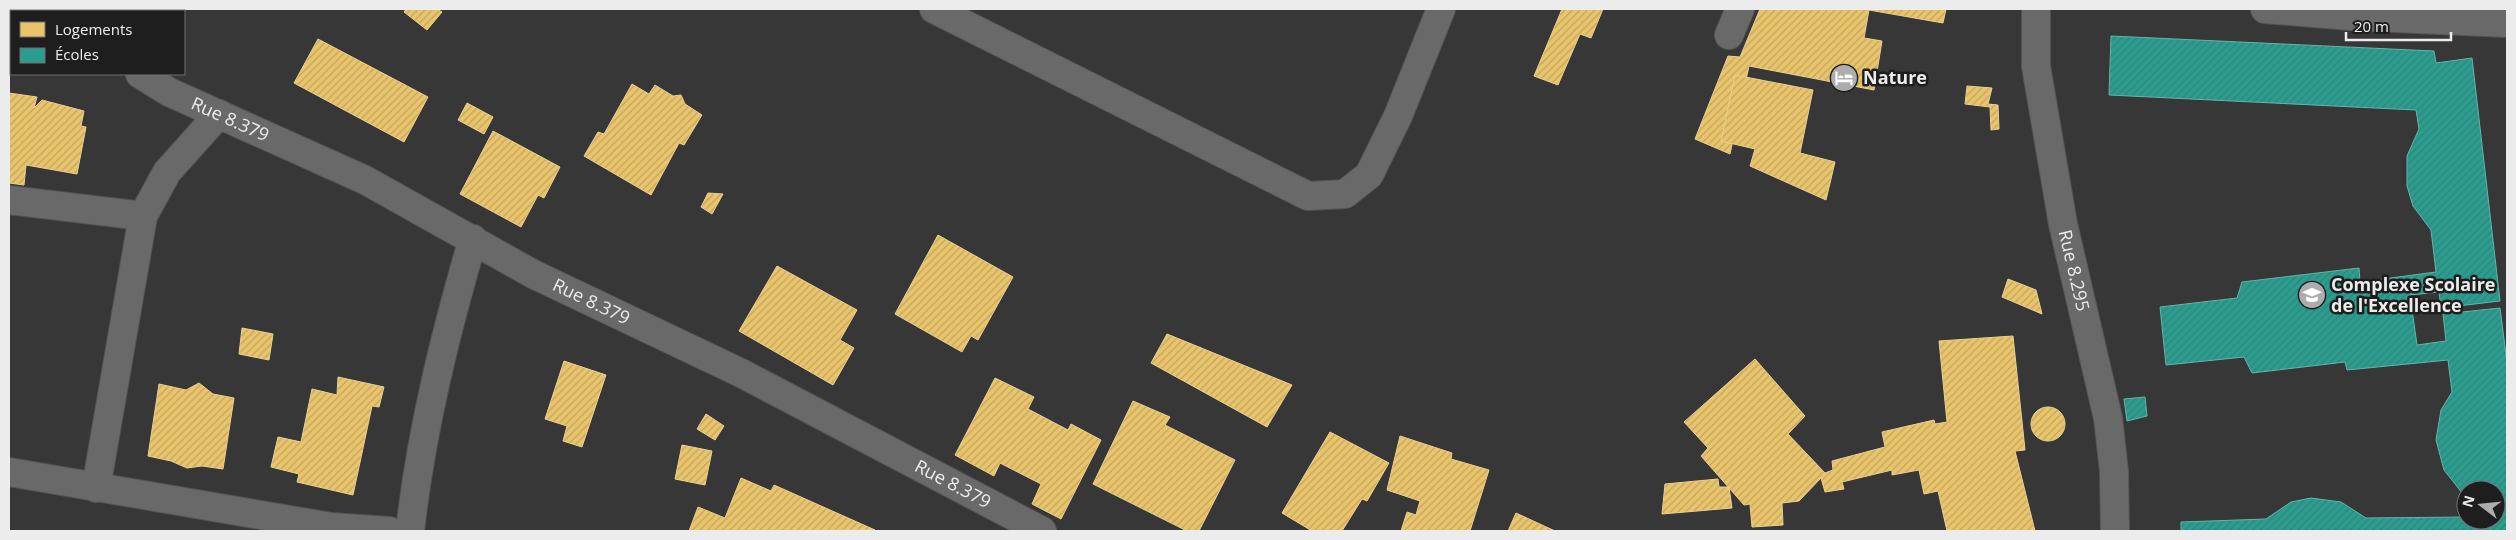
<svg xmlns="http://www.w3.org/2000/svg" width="2516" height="540" viewBox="0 0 2516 540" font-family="'Open Sans',sans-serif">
<defs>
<pattern id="homes-hatch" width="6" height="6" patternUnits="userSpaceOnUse" patternTransform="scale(1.25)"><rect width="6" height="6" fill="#e9c46a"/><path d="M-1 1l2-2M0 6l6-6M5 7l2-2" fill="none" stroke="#c0a561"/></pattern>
<pattern id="schools-hatch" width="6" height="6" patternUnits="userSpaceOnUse" patternTransform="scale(1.25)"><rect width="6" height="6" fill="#2a9d8f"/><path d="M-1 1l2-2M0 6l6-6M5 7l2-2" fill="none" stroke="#338379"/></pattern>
</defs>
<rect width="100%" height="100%" fill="#373737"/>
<!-- homes -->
<g fill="url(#homes-hatch)" stroke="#ead091">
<path d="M406 9H437L442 12 427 30 404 12Z"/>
<path d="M1562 9H1603L1591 38 1580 34 1558 85 1534 76Z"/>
<path d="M1760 9H1946L1943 23 1869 10 1864 38 1882 41 1874 90 1749 66 1730 154 1695 139 1728 56 1740 57Z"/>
<path d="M318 39 428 97 404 142 294 83Z"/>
<path d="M1735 75 1813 90 1800 153 1835 162 1826 200 1750 166 1755 149 1721 141Z"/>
<path d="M632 84 649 94 655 85 673 96 681 95 685 104 702 115 684 145 679 143 651 195 584 156 598 132 604 134Z"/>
<path d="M1967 86 1992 88 1988 104 1998 105 1999 129 1991 130 1990 107 1965 104Z"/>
<path d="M9 93 37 97 34 108 42 100 84 111 81 126 86 127 77 174 26 165 24 185 9 183Z"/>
<path d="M467 103 493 117 484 134 458 120Z"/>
<path d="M493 131 560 167 544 198 538 195 521 227 460 194Z"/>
<path d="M708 193 723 194 712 214 701 207Z"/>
<path d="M938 235 1013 277 978 340 971 336 962 352 895 314Z"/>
<path d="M777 266 857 310 840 340 854 348 833 385 739 331Z"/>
<path d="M2008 279 2036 290 2042 314 2002 297Z"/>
<path d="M242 328 273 334 269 360 239 354Z"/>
<path d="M1167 334 1292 385 1267 427 1151 363Z"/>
<path d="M2013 336 2025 450 2015 451 2035 531H1947L1938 491 1924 494 1919 470 1892 475V470L1842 482 1844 489 1825 492 1821 478 1799 501 1782 503 1783 525 1752 527 1750 504 1744 505 1701 456 1708 448 1684 422 1755 359 1805 416 1788 434 1825 473 1833 470 1832 461 1885 447 1882 432 1934 420 1935 424 1947 422 1939 341Z"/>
<path d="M564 361 606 375 582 447 563 441 567 426 545 419Z"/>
<path d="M338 377 384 387 379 407 372 406 353 495 297 482 299 474 271 467 278 437 301 442 312 389 337 395Z"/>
<path d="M995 378 1034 397 1028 409 1068 430 1071 424 1101 440 1061 519 1032 504 1041 484 1000 463 994 476 955 455Z"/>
<path d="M199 383 213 394 234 398 223 469 202 466 187 468 171 461 148 456 159 384 186 390Z"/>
<path d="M1133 401 1170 417 1165 425 1235 460 1199 531H1187L1093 484Z"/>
<circle cx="2048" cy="424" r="17"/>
<path d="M706 414 724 426 715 440 697 429Z"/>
<path d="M1330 432 1389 463 1367 501 1362 499 1342 531H1312L1282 513Z"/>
<path d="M1400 436 1452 453 1451 459 1489 470 1470 531H1401L1407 512 1416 515 1420 501 1387 490Z"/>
<path d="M682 445 712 451 705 485 675 479Z"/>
<path d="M741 478 771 491 774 485 875 530 689 531 698 507 725 518Z"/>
<path d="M1718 479 1719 487H1729L1732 508 1662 514 1665 484Z"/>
<path d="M1516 513 1555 531H1508Z"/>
</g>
<!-- schools -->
<g fill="url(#schools-hatch)" stroke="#64b5ab" fill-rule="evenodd">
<path d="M2111 36 2434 51 2436 63 2472 58 2500 301 2441 308 2439 292 2410 295 2417 345 2446 341 2443 314 2500 308 2507 362V531H2181V522L2266 519 2291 502 2311 498 2341 502 2366 518 2466 517 2463 494 2444 470 2436 440 2441 410 2452 392 2448 360 2347 370 2345 362 2252 373 2244 357 2166 365 2160 307 2237 298 2242 282 2359 268 2360 282 2436 272 2431 230 2413 206 2407 186V156L2419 129 2416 110 2109 95ZM2466 490H2496V520H2466Z"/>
<path d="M2145 397 2147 416 2127 421 2124 399Z"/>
</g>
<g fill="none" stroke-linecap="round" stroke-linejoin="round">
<!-- minor casing -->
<g stroke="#545454" stroke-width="30">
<g id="minor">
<path d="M47 9 50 11"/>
<path d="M934 9 1308 196 1345 194 1369 175 1398 116 1441 9"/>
<path id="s1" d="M2036 9V66L2063 224 2108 418 2114 471 2115 531"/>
<path d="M2265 9 2350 16 2507 23"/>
<path d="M1729 35 1740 9"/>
<path id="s2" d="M140 74 169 92 365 180 533 274 741 373 1042 531"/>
<path d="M9 200 143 216"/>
<path d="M9 472 331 527 389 531"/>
<path d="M96 488 143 216 167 172 219 114"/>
<path d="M410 531C421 432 445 335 473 239"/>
</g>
</g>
<!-- minor -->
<use href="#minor" stroke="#696969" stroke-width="28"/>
</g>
<!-- icons -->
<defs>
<g id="hotel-disc" transform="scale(1.4375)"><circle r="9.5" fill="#adadad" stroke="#1e1e1f"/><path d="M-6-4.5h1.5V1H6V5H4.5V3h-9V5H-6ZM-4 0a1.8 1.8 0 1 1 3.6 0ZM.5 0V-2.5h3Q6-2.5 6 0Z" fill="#fff"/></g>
<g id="school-disc" transform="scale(1.4375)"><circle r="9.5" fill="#adadad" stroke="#1e1e1f"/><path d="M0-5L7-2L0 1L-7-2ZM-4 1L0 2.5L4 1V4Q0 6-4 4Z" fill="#fff"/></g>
</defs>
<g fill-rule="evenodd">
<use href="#hotel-disc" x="1844" y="78"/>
<use href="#school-disc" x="2312" y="295"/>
</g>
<g text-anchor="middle" stroke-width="5" stroke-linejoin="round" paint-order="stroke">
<!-- poi labels -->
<g font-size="18" font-weight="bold" fill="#edeced" stroke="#1e1e1f" text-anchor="start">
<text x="1863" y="84">Nature</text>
<text x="2331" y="291">Complexe Scolaire<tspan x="2331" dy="21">de l'Excellence</tspan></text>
</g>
<!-- street labels -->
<g font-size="18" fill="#edeced" stroke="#1e1e1f">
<text dy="6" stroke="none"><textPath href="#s2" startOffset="101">Rue 8.379</textPath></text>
<text dy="6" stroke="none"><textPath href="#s1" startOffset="265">Rue 8.295</textPath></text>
<text dy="6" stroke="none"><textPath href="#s2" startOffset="506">Rue 8.379</textPath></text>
<text dy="6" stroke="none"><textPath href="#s2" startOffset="911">Rue 8.379</textPath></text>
</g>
</g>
<!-- border -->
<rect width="2516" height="540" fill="none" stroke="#edeced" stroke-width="20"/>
<!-- legend -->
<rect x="10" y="10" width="175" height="65" fill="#1e1e1f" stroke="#717071"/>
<rect x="20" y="22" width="25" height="15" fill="#e9c46a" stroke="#717071"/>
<text x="55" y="35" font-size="15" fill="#edeced">Logements</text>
<rect x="20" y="48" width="25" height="15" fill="#2a9d8f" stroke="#717071"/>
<text x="55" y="60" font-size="15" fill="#edeced">Écoles</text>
<!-- north arrow -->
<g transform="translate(2481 505) rotate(286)"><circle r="24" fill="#1e1e1f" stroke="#717071"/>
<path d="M0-4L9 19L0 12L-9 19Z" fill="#adadad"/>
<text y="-8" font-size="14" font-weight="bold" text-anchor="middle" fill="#edeced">N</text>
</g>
<!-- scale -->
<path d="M2346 32v8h105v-8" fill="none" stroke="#edeced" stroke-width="2.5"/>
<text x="2354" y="32" font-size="15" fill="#edeced" stroke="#1e1e1f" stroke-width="4" paint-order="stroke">20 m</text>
</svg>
